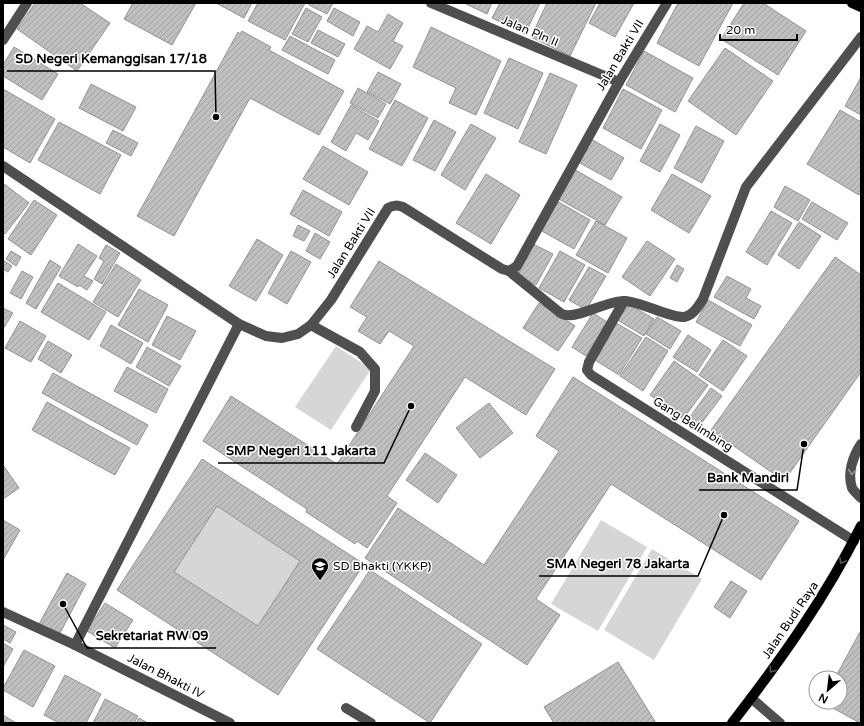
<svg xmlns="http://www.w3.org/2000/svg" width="864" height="726" viewBox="0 0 864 726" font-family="'Varela Round',sans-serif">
<defs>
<pattern id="building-hatch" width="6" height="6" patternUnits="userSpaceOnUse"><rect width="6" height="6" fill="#bfbfbf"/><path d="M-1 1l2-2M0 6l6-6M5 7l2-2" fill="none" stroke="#a2a2a2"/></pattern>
</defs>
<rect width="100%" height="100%" fill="#fff"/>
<!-- garden -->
<g fill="#d6d6d6">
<path d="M336 346 371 369 331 430 295 407Z"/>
<path d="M217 506 300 561 258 626 174 572Z"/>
<path d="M601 520 647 547 598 631 551 604Z"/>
<path d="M652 549 702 579 654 660 604 630Z"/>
</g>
<!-- building -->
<g fill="url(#building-hatch)" stroke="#939393" fill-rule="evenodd">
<path d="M35 3H80L110 23 77 71 17 29Z"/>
<path d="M133 3H196L172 45 124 19Z"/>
<path d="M216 3H252L244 18Z"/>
<path d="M258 3H305L285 40 248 21Z"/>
<path d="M310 3H333L327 14 309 5Z"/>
<path d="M464 3H492L487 14Z"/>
<path d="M500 3H540L525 34 492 18Z"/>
<path d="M547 3H596L570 56 531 37Z"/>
<path d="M600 3H634L615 37 589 23Z"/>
<path d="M678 3H733L699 66 657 43Z"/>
<path d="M744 3H763L806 31 778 75 721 39Z"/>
<path d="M306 8 322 17 308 42 292 34Z"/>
<path d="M334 8 360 22 353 36 327 21Z"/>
<path d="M388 14 403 23 393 41 403 46 390 69 354 49 367 26 378 32Z"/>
<path d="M431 27 501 61 476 115 449 103 456 88 413 67Z"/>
<path d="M318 30 345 44 338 57 311 43Z"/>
<path d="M242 31 271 47 269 50 344 91 319 135 250 98 174 236 137 216 238 32 240 34Z"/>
<path d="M290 36 335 60 328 74 282 50Z"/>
<path d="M14 47 58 74 42 100 3 76V65Z"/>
<path d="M725 48 773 81 736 135 688 101Z"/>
<path d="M644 51 693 78 675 112 626 85Z"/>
<path d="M509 58 543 73 518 129 484 113Z"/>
<path d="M378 72 401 84 390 104 367 92Z"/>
<path d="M550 73 577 85 546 154 519 142Z"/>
<path d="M861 77V115L845 106Z"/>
<path d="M91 84 136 107 123 131 79 108Z"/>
<path d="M358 88 386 104 378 118 350 103Z"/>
<path d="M3 89 55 119 30 163 3 147Z"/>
<path d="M623 89 662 110 641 149 603 128Z"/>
<path d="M395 100 428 118 402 166 369 149Z"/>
<path d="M351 105 379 121 368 140 356 133 346 151 331 142Z"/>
<path d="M840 110 861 122V192L859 195 807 164Z"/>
<path d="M434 120 456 132 435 171 413 160Z"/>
<path d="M59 122 121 155 100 194 38 160Z"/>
<path d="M471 124 496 138 465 190 441 175Z"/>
<path d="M660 124 680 135 660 172 640 161Z"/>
<path d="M696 126 724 141 702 183 674 168Z"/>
<path d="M113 130 138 143 131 156 106 143Z"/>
<path d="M591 139 624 158 611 180 578 162Z"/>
<path d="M323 146 368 172 349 205 303 179Z"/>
<path d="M574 169 622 197 605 225 557 198Z"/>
<path d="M486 174 520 195 491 244 456 223Z"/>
<path d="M672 174 711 196 689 233 651 210Z"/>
<path d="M3 183 29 203 5 234 3 232Z"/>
<path d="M785 186 810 200 798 221 774 207Z"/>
<path d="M303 190 342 212 329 236 290 214Z"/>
<path d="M34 200 57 215 31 255 8 239Z"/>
<path d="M557 201 590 220 574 249 540 230Z"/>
<path d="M812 202 848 223 837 240 802 219Z"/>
<path d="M771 211 792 223 767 265 746 252Z"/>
<path d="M596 221 627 238 608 273 576 255Z"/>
<path d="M799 222 821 236 799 269 778 255Z"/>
<path d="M298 225 310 231 304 241 293 236Z"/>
<path d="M315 233 330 242 320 259 306 251Z"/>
<path d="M257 239 283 255 256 301 229 286Z"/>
<path d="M647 241 675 259 650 296 622 277Z"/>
<path d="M78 244 97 256 84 276 93 281 87 290 79 285 78 287 59 276Z"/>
<path d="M533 244 553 254 536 285 517 275Z"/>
<path d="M106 245 120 253 102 284 94 279 104 261 99 258Z"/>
<path d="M11 251 21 257 16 266 6 259Z"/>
<path d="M291 251 311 262 287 304 268 293Z"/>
<path d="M560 251 585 265 564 302 539 288Z"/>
<path d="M835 257 861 275V372L784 481 711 430Z"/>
<path d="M3 260 12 266 8 272 3 269Z"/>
<path d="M50 260 61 267 36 309 26 303Z"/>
<path d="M379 261 555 369 526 415 465 377 387 496 397 503 367 548 357 541 355 544 306 512 307 509 203 441 231 396 337 464 414 346 389 331 380 344 358 331 367 317 350 307Z"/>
<path d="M116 264 141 280 118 317 93 302Z"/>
<path d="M677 265 684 269 677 282 670 278Z"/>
<path d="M589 267 606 276 586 310 569 300Z"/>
<path d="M22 271 33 277 21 299 10 293Z"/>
<path d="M727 276 751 289 746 298 761 306 754 319 714 297Z"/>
<path d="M58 283 106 312 89 340 41 312Z"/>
<path d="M139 289 168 305 148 342 118 325Z"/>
<path d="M708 300 752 325 740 346 696 322Z"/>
<path d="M539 303 575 326 558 351 523 328Z"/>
<path d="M627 303 654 319 644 336 616 319Z"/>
<path d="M3 308 13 313 3 329Z"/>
<path d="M593 313 607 322 586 356 572 347Z"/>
<path d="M167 316 196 331 180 360 152 345Z"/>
<path d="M657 317 681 331 670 349 646 334Z"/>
<path d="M20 321 46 336 31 362 5 348Z"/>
<path d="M616 323 642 338 619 375 595 360Z"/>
<path d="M111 325 143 343 131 364 100 346Z"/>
<path d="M688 335 711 350 697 372 673 357Z"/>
<path d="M646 337 668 351 643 391 620 376Z"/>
<path d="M723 340 747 356 723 391 699 375Z"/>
<path d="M48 341 72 355 61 373 38 359Z"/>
<path d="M147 347 181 366 169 386 136 367Z"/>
<path d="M674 361 708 385 683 419 650 395Z"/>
<path d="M127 367 168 389 156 413 114 391Z"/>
<path d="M53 373 148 425 137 445 42 393Z"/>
<path d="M573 377 799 521 761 580 611 484 536 599 560 615 527 665 365 558 398 508 484 565 559 451 536 436Z"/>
<path d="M711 388 722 396 697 429 687 421Z"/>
<path d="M47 402 130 448 115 475 32 430Z"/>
<path d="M489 403 513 433 480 458 456 428Z"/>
<path d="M425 453 457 475 438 503 406 480Z"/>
<path d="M202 459 364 564 278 695 117 590ZM217 506 300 561 258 626 174 572Z"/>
<path d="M3 465 19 488 3 499Z"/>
<path d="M3 520 20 530 3 560Z"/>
<path d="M370 570 482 644 430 723 317 649Z"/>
<path d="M67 573 86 584 59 635 39 624Z"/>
<path d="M731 581 747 591 730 618 714 607Z"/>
<path d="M105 603 133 620 115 648 87 631Z"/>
<path d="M3 625 16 632 10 643 3 639Z"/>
<path d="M861 630V723H860L822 702H840V678H835Z"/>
<path d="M3 643 13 649 3 667Z"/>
<path d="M24 650 55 666 33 707 3 690V688Z"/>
<path d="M618 662 656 723H554L544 707Z"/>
<path d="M65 675 101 694 86 723H59L44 715Z"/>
<path d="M105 699 138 716 134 723H93Z"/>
<path d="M3 715 16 723H3Z"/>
<path d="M139 718 146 722 145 723H136Z"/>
</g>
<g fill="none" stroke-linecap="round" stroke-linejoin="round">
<!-- major casing -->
<g stroke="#dbdbdb" stroke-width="11">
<g id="major">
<path d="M852 3 861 7"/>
<path d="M732 723C780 661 826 597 861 526"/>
</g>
</g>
<!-- minor -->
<g stroke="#4f4f4f" stroke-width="10">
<path d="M431 3 619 82"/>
<path d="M3 40 27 3"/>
<path d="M3 166 239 324 266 336 282 338 298 334 311 325 331 300 388 208C394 205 397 205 403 207L502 269 509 271 517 266 619 82 667 3"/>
<path d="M509 271 558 311C560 313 563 315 566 315 578 318 609 300 625 301 642 302 670 318 684 317 694 315 698 306 703 299L746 187 861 37"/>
<path d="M624 301 589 362 587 370 591 375 854 541"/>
<path d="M311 325 360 352 375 369V391L356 427"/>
<path d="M861 444C853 456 847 473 852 488 854 491 858 495 861 498"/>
<path d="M3 612 75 645 230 723"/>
<path d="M75 645 239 324"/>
<path d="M751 698 780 723"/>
<path d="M346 708 371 723"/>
</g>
<!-- major -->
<use href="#major" stroke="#000" stroke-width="10"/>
</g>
<!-- one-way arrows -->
<defs><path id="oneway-chevron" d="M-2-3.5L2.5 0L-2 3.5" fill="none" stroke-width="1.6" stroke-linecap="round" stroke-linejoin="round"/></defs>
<use stroke="#959595" href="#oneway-chevron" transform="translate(852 472) rotate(96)"/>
<g stroke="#595959">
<use href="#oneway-chevron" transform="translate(842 561) rotate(119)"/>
<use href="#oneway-chevron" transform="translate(772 670) rotate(126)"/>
</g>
<!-- icons -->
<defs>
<g id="school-pin" transform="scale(0.9)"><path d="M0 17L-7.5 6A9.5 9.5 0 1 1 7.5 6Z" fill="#000" stroke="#fff"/><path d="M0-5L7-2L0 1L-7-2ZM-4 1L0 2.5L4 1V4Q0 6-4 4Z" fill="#fff"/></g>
</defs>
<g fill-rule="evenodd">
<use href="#school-pin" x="320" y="566"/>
</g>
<g text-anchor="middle" stroke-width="3" stroke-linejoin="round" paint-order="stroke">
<!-- street labels -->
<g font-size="12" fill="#000" stroke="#fff">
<text transform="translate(530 31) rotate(23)" y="4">Jalan Pln II</text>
<text transform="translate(620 55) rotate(-59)" y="4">Jalan Bakti VII</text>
<text transform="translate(351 243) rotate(-58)" y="4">Jalan Bakti VII</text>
<text transform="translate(693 424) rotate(32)" y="4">Gang Belimbing</text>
<text transform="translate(790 620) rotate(-56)" y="4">Jalan Budi Raya</text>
<text transform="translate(166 676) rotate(27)" y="4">Jalan Bhakti IV</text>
</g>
<!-- poi labels -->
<g font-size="12" fill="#000" stroke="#fff" text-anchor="start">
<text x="333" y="570">SD Bhakti (YKKP)</text>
</g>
</g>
<!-- callouts -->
<path fill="none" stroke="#000" stroke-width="1.5" d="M216 117L215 71H7M411 406L384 463H218M804 444L797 490H699M724 515L698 576H539M63 604L87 648H216"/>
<g fill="#000" stroke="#fff" stroke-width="1.5">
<circle cx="216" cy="117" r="4"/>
<circle cx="411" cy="406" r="4"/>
<circle cx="804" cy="444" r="4"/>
<circle cx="724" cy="515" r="4"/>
<circle cx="63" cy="604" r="4"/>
</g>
<g font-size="13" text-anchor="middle" font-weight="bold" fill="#000" stroke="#fff" stroke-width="3" stroke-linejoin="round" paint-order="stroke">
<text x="111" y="63">SD Negeri Kemanggisan 17/18</text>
<text x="301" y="455">SMP Negeri 111 Jakarta</text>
<text x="748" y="482">Bank Mandiri</text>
<text x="618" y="568">SMA Negeri 78 Jakarta</text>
<text x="152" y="640">Sekretariat RW 09</text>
</g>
<!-- border -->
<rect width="864" height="726" fill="none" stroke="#000000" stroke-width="8"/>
<!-- north arrow -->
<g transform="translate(828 690) rotate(208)"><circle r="19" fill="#ffffff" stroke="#999999"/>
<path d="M0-3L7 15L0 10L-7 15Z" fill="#000000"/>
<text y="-6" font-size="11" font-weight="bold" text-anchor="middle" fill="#000000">N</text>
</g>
<!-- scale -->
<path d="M720 34v6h77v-6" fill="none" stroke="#000000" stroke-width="2"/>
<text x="726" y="34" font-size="12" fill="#000000" stroke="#ffffff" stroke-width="3" paint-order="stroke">20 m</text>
</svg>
